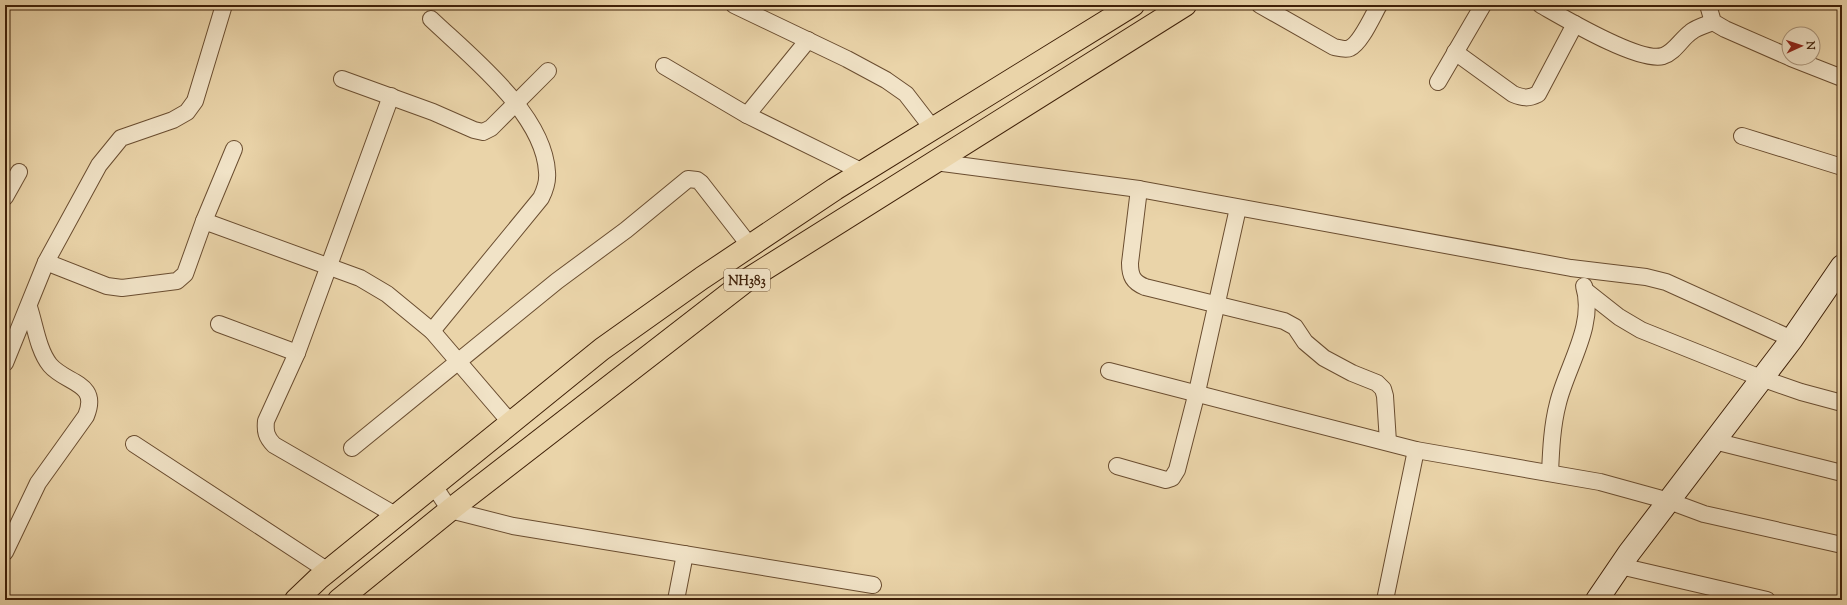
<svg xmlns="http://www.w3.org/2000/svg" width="1847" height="605" viewBox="0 0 1847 605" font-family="'Sorts Mill Goudy',serif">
<rect width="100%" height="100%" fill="#ead4a9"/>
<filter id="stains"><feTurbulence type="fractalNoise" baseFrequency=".005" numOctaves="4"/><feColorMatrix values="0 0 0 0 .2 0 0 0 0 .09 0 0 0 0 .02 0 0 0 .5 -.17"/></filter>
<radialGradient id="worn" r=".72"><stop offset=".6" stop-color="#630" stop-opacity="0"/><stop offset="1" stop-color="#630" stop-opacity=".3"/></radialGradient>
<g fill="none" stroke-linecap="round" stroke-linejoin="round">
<!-- street casing -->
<g stroke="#6a4d30" stroke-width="18">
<g id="street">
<path d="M734 5 847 59 886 80 906 94 933 129"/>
<path d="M1260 5 1334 47C1339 48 1346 50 1350 48 1361 43 1373 15 1379 5"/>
<path d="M1541 5C1564 18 1639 63 1663 56 1675 52 1681 39 1691 32 1697 27 1706 25 1713 22"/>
<path d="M1708 5 1713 22 1725 29 1789 57"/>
<path d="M431 19C471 57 544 114 547 172 548 181 545 190 541 198L432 331"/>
<path d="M1455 52 1513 94C1523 98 1528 99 1538 94L1575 24"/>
<path d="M1791 58 1842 78"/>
<path d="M664 66 747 115 863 172"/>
<path d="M342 79 433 112 474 130 483 132 491 128 548 71"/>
<path d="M1438 82 1483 5"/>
<path d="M391 96 297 353 266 421C265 431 266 437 274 445L397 516"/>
<path d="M747 115 808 40"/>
<path d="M1742 136 1842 167"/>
<path d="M935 162 1139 189 1571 268 1646 277 1666 282 1792 339"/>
<path d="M1139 189 1130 263C1130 276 1133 282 1145 287L1284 321 1295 327 1305 342 1324 358 1352 373 1377 383 1383 389 1385 396 1388 442"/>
<path d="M5 197 19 172"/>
<path d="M204 221 234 149"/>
<path d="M46 262 107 286 122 288 177 281 185 274 204 221 360 278 387 294 432 331 510 422"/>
<path d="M1586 291 1619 317 1641 330 1761 378 1801 392 1842 403"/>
<path d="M219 324 297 353"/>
<path d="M5 363 46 262 99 165 121 138 173 120 187 112 195 101 224 5"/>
<path d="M1109 371 1416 450 1600 482 1669 501 1704 514 1842 545"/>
<path d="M1714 441 1842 473"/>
<path d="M134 444 328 571"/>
<path d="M352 448 557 281 626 230 688 179 697 180 701 183 750 246"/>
<path d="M1117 466 1166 480 1172 478 1177 470 1197 392 1238 208"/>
<path d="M1550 473C1551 450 1552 426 1558 403 1567 366 1596 325 1584 286"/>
<path d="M434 486 450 510 513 526 873 585"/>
<path d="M5 552 38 483 86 416C100 382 66 384 50 365 38 350 35 325 29 307"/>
<path d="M1620 566 1767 600"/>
<path d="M676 600 685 554"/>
<path d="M1385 600 1416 450"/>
</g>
</g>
<!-- secondary casing -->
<g stroke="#3f2008" stroke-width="24">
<path id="secondary" d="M1597 600 1629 553 1792 339 1842 266"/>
</g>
<!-- highway casing -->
<g stroke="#3f2008" stroke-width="24">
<g id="highway">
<path d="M296 600 318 579 602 349 702 278 835 189 1133 5"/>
<path d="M339 600 450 510 747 280 1185 5"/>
</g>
</g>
<!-- street -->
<use href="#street" stroke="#f1e3c7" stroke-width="16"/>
<!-- secondary -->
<use href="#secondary" stroke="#f1e3c7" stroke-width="22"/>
<!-- highway -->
<use href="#highway" stroke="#ead4a9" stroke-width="22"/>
</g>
<g text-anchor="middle" stroke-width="3" stroke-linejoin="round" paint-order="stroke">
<!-- shield labels -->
<rect fill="#f1e3c7" stroke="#745a41" stroke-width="1" x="724" y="269" width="46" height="22" rx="3"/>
<g font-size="13" font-weight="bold" fill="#3f2008">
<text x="747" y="285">NH383</text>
</g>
</g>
<!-- margin -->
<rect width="1847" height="605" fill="none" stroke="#ead4a9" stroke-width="20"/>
<rect x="6" y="6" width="1835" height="593" fill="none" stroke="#3f2008" stroke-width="2"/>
<rect x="10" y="10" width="1827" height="585" fill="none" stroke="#3f2008"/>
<!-- north arrow -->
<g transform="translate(1801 46) rotate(87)"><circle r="19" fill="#f1e3c7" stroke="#aa957b"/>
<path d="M0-3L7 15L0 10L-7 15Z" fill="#8f2418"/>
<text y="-6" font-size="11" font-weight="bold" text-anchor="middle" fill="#3f2008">N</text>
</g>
<rect width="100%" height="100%" filter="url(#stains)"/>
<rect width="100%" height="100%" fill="url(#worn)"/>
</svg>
